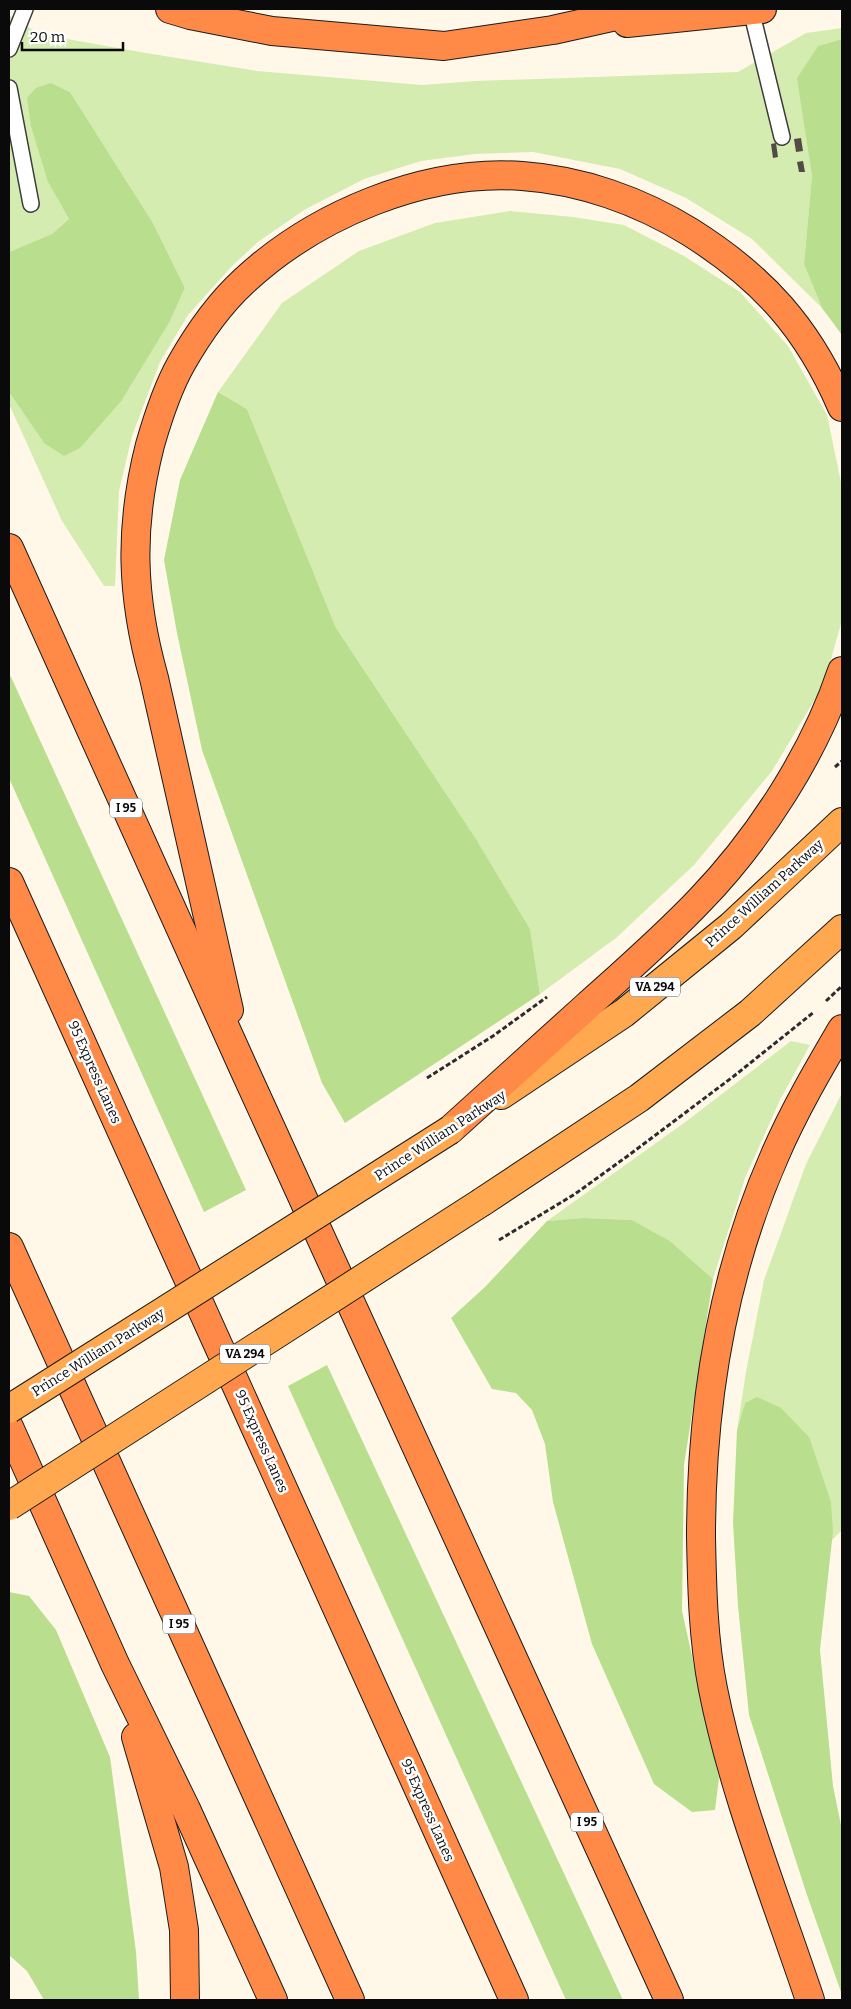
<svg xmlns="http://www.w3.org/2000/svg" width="851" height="2009" viewBox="0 0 851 2009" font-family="Bitter,serif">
<rect width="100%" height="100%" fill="#fff8e8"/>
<!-- green -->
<g fill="#d4ecaf">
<path d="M9 15 39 34 146 53 257 71 422 85 476 81 738 72 806 33 842 28V39L818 46 798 77 812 176 804 264 822 308 752 239 686 198 620 169 533 152 475 154 421 161 364 179 304 210 258 242 232 266 188 315 160 362 132 436 119 491 115 586H104L62 521 9 404V392L44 443 122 400 169 323 185 288 153 223 70 92 51 83 48 182 69 219 52 234 9 252Z"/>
<path d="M510 211 573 217 624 225 684 256 740 292 788 346 827 415 842 487V620L824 684 772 771 694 865 616 938 540 994 530 929 476 839 336 628 247 409 218 392 282 303 359 251 435 223Z"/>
<path d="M791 1041 810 1045 780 1100 745 1178 713 1279 670 1241 632 1220 583 1218 547 1221 684 1123Z"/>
<path d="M842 1093V1530L832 1540 831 1502 745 1403 737 1430 746 1372 764 1280 806 1164Z"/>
</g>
<!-- forest -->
<g fill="#b9de8d">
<path d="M842 39V335L822 308 804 264 812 176 797 78 818 46Z"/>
<path d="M51 83 70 92 153 223 185 288 169 323 122 400 80 448 64 456 44 443 9 392V252L52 234 69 219 48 182 31 126 27 98 36 88Z"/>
<path d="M218 392 247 409 336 628 476 839 530 929 540 994 345 1123 322 1083 202 750 177 633 164 560 180 480Z"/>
<path d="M9 676 11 677 246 1190 204 1212 9 778Z"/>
<path d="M583 1218 632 1220 670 1241 713 1279 684 1465 682 1611 719 1778 715 1810 692 1812 654 1784 592 1644 553 1502 545 1444 532 1410 516 1393 492 1389 451 1318 485 1287 547 1221Z"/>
<path d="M327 1365 623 2000H566L288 1386Z"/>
<path d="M757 1397 781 1408 809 1437 831 1502 833 1531 820 1650 833 1786 842 1830V1995L806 1892 749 1715 738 1606 733 1523 737 1430 745 1403Z"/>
<path d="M9 1592 29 1596 56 1630 110 1757 136 1952 139 2000H44L27 1971 9 1955Z"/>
</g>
<!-- building -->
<g fill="#544a46">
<path d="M801 138 803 151 796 152 794 139Z"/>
<path d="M776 143 778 157 773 158 771 144Z"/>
<path d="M803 161 805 172H799L797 162Z"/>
</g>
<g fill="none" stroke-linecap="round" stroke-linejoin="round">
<!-- service casing -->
<g stroke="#3d3d3d" stroke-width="18">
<g id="service">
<path d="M751 10 782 137"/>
<path d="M9 49 25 9"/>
<path d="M9 88 31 204"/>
</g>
</g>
<!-- trunk casing -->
<g stroke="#1b1b1b" stroke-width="30">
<g id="trunk">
<path d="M501 1095 624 1013 731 926 842 822"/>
<path d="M482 1202 639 1098 750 1013 842 929"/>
</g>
</g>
<!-- motorway casing -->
<g stroke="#1b1b1b" stroke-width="30">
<g id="motorway">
<path d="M170 9 190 15 272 31 444 46 553 30 647 9"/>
<path d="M627 23 762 9"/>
<path d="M9 548 243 1067 669 2000"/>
<path d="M9 882 514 2000"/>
<path d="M229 1010 154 678C131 596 129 527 150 445 158 417 167 389 181 364 198 334 219 304 244 281 315 215 424 169 522 176 581 180 640 201 690 232 763 278 808 328 842 407"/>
<path d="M450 1130C496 1088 542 1047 587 1006 626 971 665 937 700 900 760 838 815 752 842 671"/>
<path d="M9 1247 350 2000"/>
<path d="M9 1427 115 1664 186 1809 273 2000"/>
<path d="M136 1737 174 1867 184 1930 185 2000"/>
<path d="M810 2000C776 1898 734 1795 713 1689 703 1639 702 1587 701 1537 701 1406 722 1275 775 1155 794 1111 818 1070 842 1029"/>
</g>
</g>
<!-- path -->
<g stroke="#2c2c2c" stroke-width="3" stroke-dasharray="5 2.5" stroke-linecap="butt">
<path d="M835 767 842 761"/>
<path d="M826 1001 842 986"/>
<path d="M427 1078 493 1036 547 997"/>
<path d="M499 1240 575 1194 629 1155 734 1076 814 1012"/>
</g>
<!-- service -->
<use href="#service" stroke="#fff" stroke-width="15"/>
<!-- trunk -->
<use href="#trunk" stroke="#ffa84f" stroke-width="28"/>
<!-- motorway -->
<use href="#motorway" stroke="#ff8946" stroke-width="28"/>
<!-- trunk-bridge casing -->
<g stroke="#1b1b1b" stroke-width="30" stroke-linecap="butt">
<g id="trunk-bridge">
<path d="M9 1409 450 1130"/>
<path d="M9 1506 482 1202"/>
</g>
</g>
<!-- trunk-bridge -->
<use href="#trunk-bridge" stroke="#ffa84f" stroke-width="28"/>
</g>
<g text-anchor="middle" stroke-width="5" stroke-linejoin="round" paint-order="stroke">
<!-- shield labels -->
<g fill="#fff" stroke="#545454" stroke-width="1">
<rect x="110" y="798.5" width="32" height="19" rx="4"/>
<rect x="630" y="977.5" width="50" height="19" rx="4"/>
<rect x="220" y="1344.5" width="50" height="19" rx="4"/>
<rect x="163" y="1614.5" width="32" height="19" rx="4"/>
<rect x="571" y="1812.5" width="32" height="19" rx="4"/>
</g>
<g font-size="12" font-weight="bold" fill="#0a0a0a">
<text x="126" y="812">I 95</text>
<text x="655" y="991">VA 294</text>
<text x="245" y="1358">VA 294</text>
<text x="179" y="1628">I 95</text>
<text x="587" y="1826">I 95</text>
</g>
<!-- street labels -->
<g font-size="14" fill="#0a0a0a" stroke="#fff">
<text transform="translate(764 893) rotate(-42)" y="5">Prince William Parkway</text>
<text transform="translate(95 1072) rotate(66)" y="5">95 Express Lanes</text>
<text transform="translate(440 1135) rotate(-33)" y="5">Prince William Parkway</text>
<text transform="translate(98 1352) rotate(-32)" y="5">Prince William Parkway</text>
<text transform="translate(262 1441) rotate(66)" y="5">95 Express Lanes</text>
<text transform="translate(428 1810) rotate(66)" y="5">95 Express Lanes</text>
</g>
</g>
<!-- border -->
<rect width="851" height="2009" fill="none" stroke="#0a0a0a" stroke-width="20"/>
<!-- scale -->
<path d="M22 42v8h101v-8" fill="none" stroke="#0a0a0a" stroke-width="2.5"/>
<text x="30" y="42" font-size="15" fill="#0a0a0a" stroke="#ffffff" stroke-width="4" paint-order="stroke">20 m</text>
</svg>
